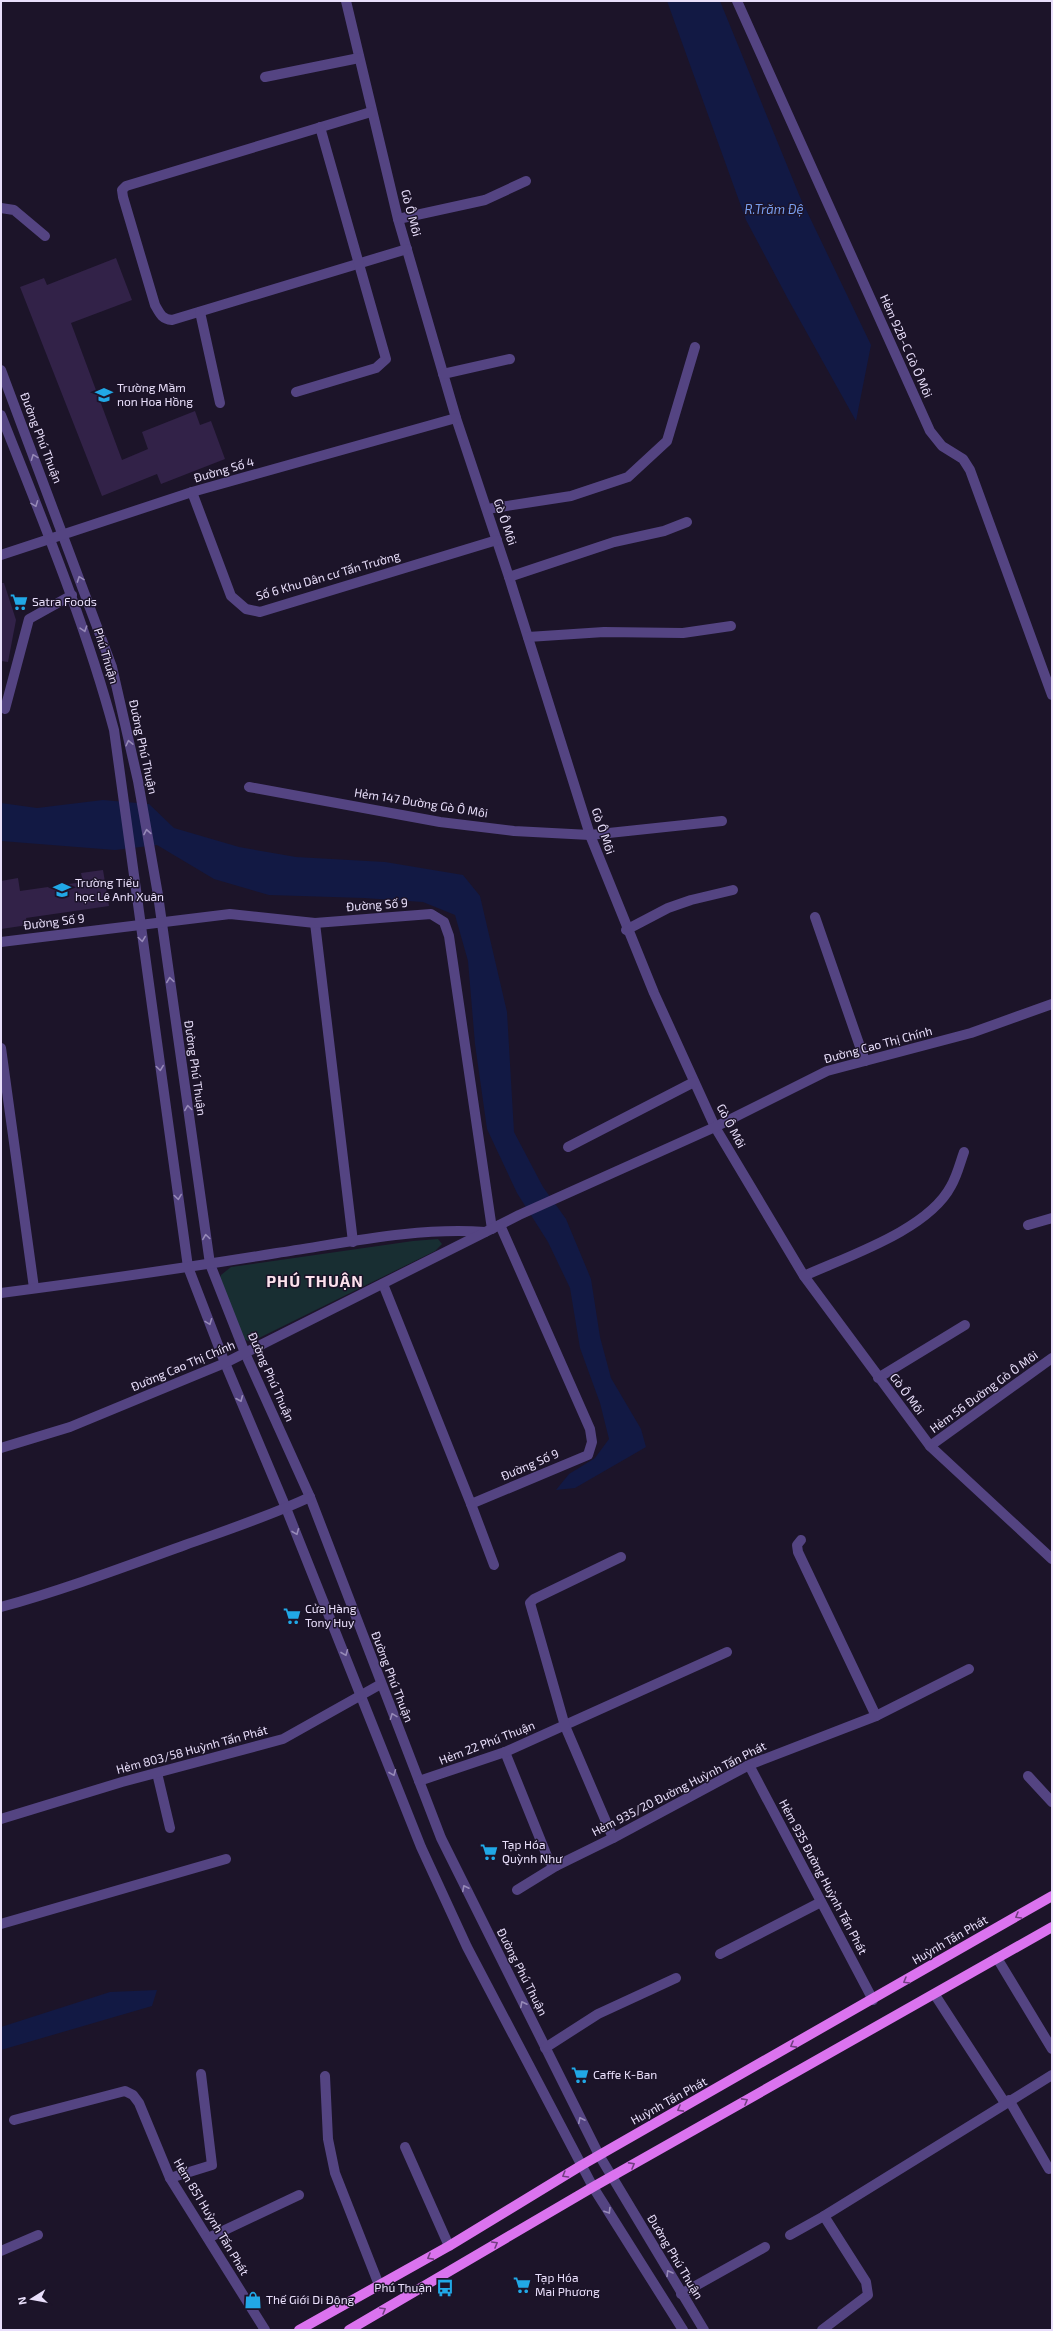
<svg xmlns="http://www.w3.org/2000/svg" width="1053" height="2331" viewBox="0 0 1053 2331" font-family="'Exo 2',sans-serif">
<rect width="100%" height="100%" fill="#1c1429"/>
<!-- green -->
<path fill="#182e32" d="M438 1239 442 1244 435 1251 255 1340 248 1341 241 1337 219 1281 221 1275 231 1267 413 1241Z"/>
<!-- water -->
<g fill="#121944">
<path d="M667 1H720L800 197 871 345 856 421 788 299 746 220Z"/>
<path d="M103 800 149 804 174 828 239 847 296 857 385 862 463 875 480 896 507 1012 514 1132 543 1187 566 1219 591 1279 600 1337 611 1378 641 1429 646 1447 575 1488 556 1490 569 1474 595 1458 609 1439 600 1403 580 1348 570 1288 548 1242 517 1193 487 1129 475 1044 468 961 455 915 423 902 364 898 269 895 214 879 157 845 115 850 1 841V803L37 808Z"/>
<path d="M157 1990 152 2006 1 2050V2027L110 1992Z"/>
</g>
<!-- building -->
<g fill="#322248">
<path d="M116 258 132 300 71 323 122 460 148 449 142 432 195 411 200 425 211 421 225 459 161 484 157 474 102 496 20 287 44 278 47 285Z"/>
<path d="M1 583H4L16 620 8 662 1 661Z"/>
<path d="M103 870 109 906 26 918 28 925 1 929V881L18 878 20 891 83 882 81 873Z"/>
</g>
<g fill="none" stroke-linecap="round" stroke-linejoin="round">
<!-- minor -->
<g stroke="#544482" stroke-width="10">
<path d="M346 1 398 219 456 418 509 577 590 835 654 993 715 1127 804 1276 930 1446 1052 1559"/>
<path d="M737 1 930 431 942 446 963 459 970 470 1052 695"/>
<path d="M265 77 359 58"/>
<path d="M371 112 126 186 122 190 123 197 155 305C160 314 162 319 172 320L407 249"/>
<path d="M1 208 14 210 45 236"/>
<path d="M398 219 485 200 526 181"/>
<path d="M200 312 220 403"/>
<path d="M1 370 112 667 138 781 158 895 210 1264 245 1353 310 1497 441 1838 599 2155 704 2330"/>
<path d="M443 374 510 359"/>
<path d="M296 392 376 368 386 359 320 127"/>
<path d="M1 415C42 519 85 622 114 730L188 1267 225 1363 286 1508 421 1847 467 1947 593 2187 683 2330"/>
<path d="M192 492 231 596 246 609 260 612 497 540"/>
<path d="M487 509 571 496 628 477 667 441 695 347"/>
<path d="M1 555 192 492 456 418"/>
<path d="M509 577 614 542 664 531 687 522"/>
<path d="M528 637 604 632 683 633 731 626"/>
<path d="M5 709 29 619 72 595"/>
<path d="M249 787 440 822 514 831 590 835 722 821"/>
<path d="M815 917 865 1061"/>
<path d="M315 923 353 1242"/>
<path d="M626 930 668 908 691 900 733 890"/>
<path d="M1 942 230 914 315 923 431 914 444 922 449 936 492 1229"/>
<path d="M1 1048 34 1288"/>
<path d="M568 1147 694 1082"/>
<path d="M1028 1225 1052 1218"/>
<path d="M804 1276C848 1256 928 1230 951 1186 957 1176 960 1163 964 1152"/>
<path d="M383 1284 471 1504 588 1455 592 1442 590 1429 500 1225"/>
<path d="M1 1293C93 1281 185 1268 277 1253 345 1243 416 1227 485 1232"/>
<path d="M878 1378 965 1325"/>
<path d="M930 1446 1052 1358"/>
<path d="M1 1448 70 1427 225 1363 519 1215 715 1127 827 1071 971 1033 1052 1004"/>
<path d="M471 1504 494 1565"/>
<path d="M801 1540 797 1545 798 1552 876 1716"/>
<path d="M1 1607C63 1590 124 1567 185 1545 227 1530 270 1516 310 1497"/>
<path d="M505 1752 549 1861 556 1866"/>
<path d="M749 1765 873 2000"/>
<path d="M157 1773 170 1828"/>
<path d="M1028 1776 1052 1802"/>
<path d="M419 1781 505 1752 727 1652"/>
<path d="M1 1819 122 1782 283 1739 381 1684"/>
<path d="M613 1838 565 1726 530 1603 534 1599 621 1557"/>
<path d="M517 1890 556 1866 613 1838 749 1765 876 1716 969 1669"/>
<path d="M1 1924 226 1859"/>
<path d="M720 1954 821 1902"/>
<path d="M997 1958 1052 2049"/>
<path d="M935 1995 1005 2103"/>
<path d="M545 2048 598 2014 676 1978"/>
<path d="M325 2076 328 2139 335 2173 379 2285"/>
<path d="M1009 2100 1049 2169"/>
<path d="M14 2120 125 2091 133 2095 139 2103 170 2178 265 2330"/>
<path d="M405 2147 449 2246"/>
<path d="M170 2178 212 2165 201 2074"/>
<path d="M790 2235 824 2216 1052 2075"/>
<path d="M208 2238 299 2195"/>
<path d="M1 2251 38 2235"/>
<path d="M681 2294 765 2247"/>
<path d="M822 2330 868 2295 866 2282 824 2216"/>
</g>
<!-- major -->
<g stroke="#db73ef" stroke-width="10">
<path d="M299 2330 449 2246 582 2165 1052 1896"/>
<path d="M349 2330 593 2187 1052 1927"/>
</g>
</g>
<!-- one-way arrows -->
<defs><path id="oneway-chevron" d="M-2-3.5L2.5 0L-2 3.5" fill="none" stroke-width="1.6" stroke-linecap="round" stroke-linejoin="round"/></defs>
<g stroke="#978ab8">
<use href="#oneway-chevron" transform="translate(34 457) rotate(-111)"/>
<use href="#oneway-chevron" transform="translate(35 504) rotate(69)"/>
<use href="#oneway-chevron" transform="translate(80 579) rotate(-110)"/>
<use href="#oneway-chevron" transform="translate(84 629) rotate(72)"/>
<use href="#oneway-chevron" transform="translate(129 743) rotate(-103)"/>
<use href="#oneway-chevron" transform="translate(147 832) rotate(-100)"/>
<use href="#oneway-chevron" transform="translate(142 939) rotate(82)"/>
<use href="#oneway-chevron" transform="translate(170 980) rotate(-98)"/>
<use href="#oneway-chevron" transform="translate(160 1068) rotate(82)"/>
<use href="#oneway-chevron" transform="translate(188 1108) rotate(-98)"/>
<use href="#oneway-chevron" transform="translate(178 1197) rotate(82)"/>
<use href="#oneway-chevron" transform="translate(206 1237) rotate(-98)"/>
<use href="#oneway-chevron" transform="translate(209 1322) rotate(69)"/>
<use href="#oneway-chevron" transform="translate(240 1399) rotate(67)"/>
<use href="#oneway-chevron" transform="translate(296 1532) rotate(68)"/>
<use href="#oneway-chevron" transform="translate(345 1653) rotate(68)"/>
<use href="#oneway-chevron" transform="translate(393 1716) rotate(-111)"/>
<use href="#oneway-chevron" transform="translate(393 1773) rotate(68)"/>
<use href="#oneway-chevron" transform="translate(465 1888) rotate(-117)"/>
<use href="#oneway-chevron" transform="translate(523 2004) rotate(-117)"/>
<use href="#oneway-chevron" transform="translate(581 2120) rotate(-116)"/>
<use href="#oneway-chevron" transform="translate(608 2211) rotate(58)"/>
<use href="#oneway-chevron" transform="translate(669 2273) rotate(-121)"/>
</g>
<g stroke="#723f82">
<use href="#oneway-chevron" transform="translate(1018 1916) rotate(150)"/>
<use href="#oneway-chevron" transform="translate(906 1981) rotate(150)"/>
<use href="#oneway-chevron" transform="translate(793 2045) rotate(151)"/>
<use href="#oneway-chevron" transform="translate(745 2101) rotate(-29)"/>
<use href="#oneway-chevron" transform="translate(680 2109) rotate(151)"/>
<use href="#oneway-chevron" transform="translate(632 2165) rotate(-29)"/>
<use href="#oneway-chevron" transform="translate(565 2175) rotate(149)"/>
<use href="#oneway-chevron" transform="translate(495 2244) rotate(-30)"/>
<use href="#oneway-chevron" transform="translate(430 2257) rotate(151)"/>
<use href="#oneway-chevron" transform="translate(383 2310) rotate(-30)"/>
</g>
<!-- icons -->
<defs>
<g id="school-bare" transform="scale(1.38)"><path d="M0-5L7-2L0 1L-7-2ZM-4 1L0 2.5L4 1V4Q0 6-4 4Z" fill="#21a8e6" stroke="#1c1429" stroke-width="2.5" paint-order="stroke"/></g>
<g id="supermarket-bare" transform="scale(1.38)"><path d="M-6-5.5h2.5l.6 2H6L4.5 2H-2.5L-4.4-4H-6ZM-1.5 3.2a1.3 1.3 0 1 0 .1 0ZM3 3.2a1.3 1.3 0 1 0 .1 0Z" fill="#21a8e6" stroke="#1c1429" stroke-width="2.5" paint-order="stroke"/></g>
<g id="bus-bare" transform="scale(1.38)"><path d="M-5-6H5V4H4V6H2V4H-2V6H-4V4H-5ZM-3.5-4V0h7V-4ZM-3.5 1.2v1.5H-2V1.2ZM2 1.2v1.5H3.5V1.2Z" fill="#21a8e6" stroke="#1c1429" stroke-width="2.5" paint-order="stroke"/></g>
<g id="shop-bare" transform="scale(1.38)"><path d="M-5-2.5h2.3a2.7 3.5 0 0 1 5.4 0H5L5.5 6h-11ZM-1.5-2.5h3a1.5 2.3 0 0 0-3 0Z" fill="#21a8e6" stroke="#1c1429" stroke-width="2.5" paint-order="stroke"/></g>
</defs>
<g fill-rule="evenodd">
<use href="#school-bare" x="104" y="395"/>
<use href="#supermarket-bare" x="19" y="602"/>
<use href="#school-bare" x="62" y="890"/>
<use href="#supermarket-bare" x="292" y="1616"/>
<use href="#supermarket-bare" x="489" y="1852"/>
<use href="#supermarket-bare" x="580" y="2075"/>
<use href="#supermarket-bare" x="522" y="2285"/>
<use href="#bus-bare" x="445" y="2288"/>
<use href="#shop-bare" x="253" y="2300"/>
</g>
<g text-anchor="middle" stroke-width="3" stroke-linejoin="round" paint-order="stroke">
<!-- street labels -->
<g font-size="12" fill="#e9dffb" stroke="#1c1429">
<text transform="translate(411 213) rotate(75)" y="4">Gò Ô Môi</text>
<text transform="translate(906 346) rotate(66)" y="4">Hẻm 92B-C Gò Ô Môi</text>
<text transform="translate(41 438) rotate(69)" y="4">Đường Phú Thuận</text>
<text transform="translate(224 470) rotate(-16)" y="4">Đường Số 4</text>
<text transform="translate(505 522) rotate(71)" y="4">Gò Ô Môi</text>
<text transform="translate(328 576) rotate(-16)" y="4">Số 6 Khu Dân cư Tấn Trường</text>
<text transform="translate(106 656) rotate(73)" y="4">Phú Thuận</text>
<text transform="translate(143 747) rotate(78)" y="4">Đường Phú Thuận</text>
<text transform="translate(421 803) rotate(9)" y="4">Hẻm 147 Đường Gò Ô Môi</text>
<text transform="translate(603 831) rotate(71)" y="4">Gò Ô Môi</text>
<text transform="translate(377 905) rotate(-4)" y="4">Đường Số 9</text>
<text transform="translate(54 922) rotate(-7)" y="4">Đường Số 9</text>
<text transform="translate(878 1045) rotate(-15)" y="4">Đường Cao Thị Chính</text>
<text transform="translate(195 1068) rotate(82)" y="4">Đường Phú Thuận</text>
<text transform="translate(731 1126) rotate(62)" y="4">Gò Ô Môi</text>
<text transform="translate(183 1366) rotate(-23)" y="4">Đường Cao Thị Chính</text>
<text transform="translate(271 1377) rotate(66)" y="4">Đường Phú Thuận</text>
<text transform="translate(984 1392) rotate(-36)" y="4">Hẻm 56 Đường Gò Ô Môi</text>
<text transform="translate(907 1394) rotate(53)" y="4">Gò Ô Môi</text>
<text transform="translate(530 1465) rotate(-23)" y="4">Đường Số 9</text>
<text transform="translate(392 1677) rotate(69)" y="4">Đường Phú Thuận</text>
<text transform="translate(487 1743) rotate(-21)" y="4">Hẻm 22 Phú Thuận</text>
<text transform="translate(192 1750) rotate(-15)" y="4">Hẻm 803/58 Huỳnh Tấn Phát</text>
<text transform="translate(679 1789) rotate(-27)" y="4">Hẻm 935/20 Đường Huỳnh Tấn Phát</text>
<text transform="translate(823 1877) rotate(62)" y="4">Hẻm 935 Đường Huỳnh Tấn Phát</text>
<text transform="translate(950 1940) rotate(-30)" y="4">Huỳnh Tấn Phát</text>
<text transform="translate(522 1972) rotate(63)" y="4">Đường Phú Thuận</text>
<text transform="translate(669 2101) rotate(-29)" y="4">Huỳnh Tấn Phát</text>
<text transform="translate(211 2217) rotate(59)" y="4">Hẻm 851 Huỳnh Tấn Phát</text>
<text transform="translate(675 2257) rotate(59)" y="4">Đường Phú Thuận</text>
</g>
<!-- poi labels -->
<g font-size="12" fill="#e9dffb" stroke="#1c1429" text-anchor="start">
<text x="117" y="392">Trường Mầm<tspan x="117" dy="14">non Hoa Hồng</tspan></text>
<text x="32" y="606">Satra Foods</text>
<text x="75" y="887">Trường Tiểu<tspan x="75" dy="14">học Lê Anh Xuân</tspan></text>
<text x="305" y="1613">Cửa Hàng<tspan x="305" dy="14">Tony Huy</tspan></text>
<text x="502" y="1849">Tạp Hóa<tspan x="502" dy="14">Quỳnh Như</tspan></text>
<text x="593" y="2079">Caffe K-Ban</text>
<text x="535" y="2282">Tạp Hóa<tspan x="535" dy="14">Mai Phương</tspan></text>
<text x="432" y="2292" text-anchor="end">Phú Thuận</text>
<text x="266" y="2304">Thế Giới Di Động</text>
</g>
<!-- water labels -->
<g font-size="13" font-style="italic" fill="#799ff0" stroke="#1c1429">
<text x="774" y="214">R.Trăm Đệ</text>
</g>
<!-- district labels -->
<g font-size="16" font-weight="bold" letter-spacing="1" fill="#fce1ec" stroke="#1c1429">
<text x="315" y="1287">PHÚ THUẬN</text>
</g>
</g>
<!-- border -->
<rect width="1053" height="2331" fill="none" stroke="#e9dffb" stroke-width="4"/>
<!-- north arrow -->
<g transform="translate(32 2299) rotate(259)" stroke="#1c1429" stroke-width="3" paint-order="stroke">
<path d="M0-3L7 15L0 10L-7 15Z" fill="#e9dffb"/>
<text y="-6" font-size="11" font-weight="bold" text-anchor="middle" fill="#e9dffb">N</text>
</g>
</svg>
